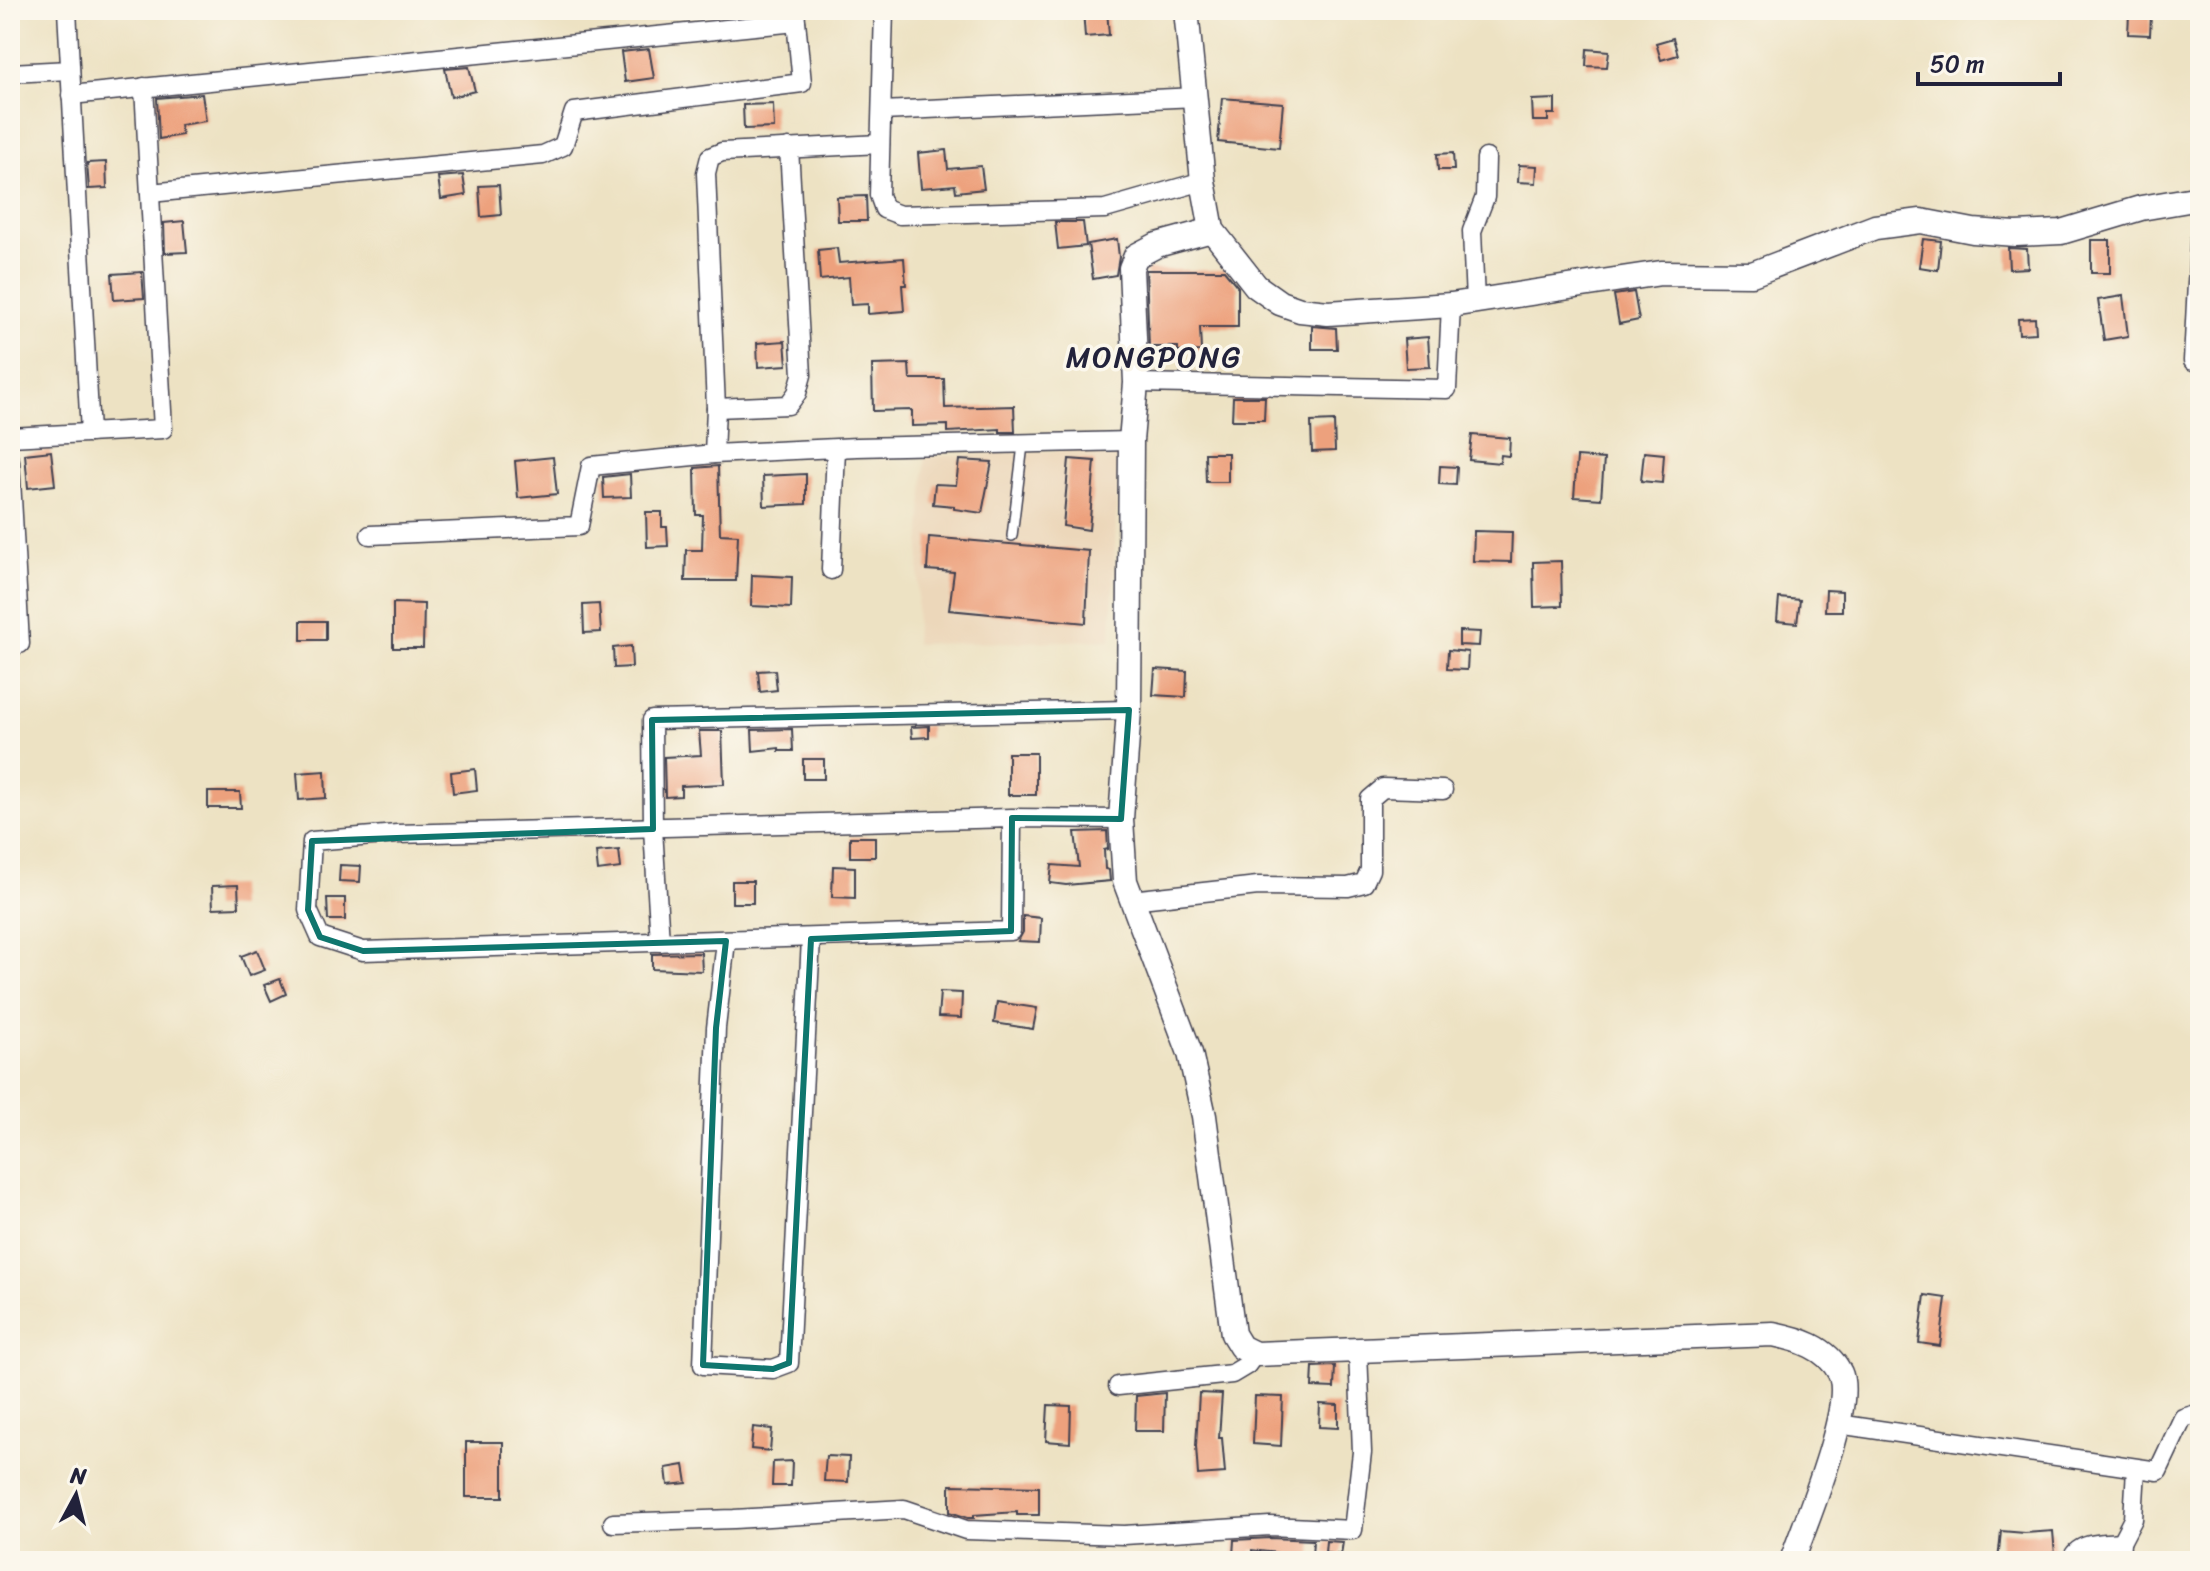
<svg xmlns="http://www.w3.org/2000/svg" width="2210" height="1571" viewBox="0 0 2210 1571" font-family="Sriracha,sans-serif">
<rect width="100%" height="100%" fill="#fbf7ec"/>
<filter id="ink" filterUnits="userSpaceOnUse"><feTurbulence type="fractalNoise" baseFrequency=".0125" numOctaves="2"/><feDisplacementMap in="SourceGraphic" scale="16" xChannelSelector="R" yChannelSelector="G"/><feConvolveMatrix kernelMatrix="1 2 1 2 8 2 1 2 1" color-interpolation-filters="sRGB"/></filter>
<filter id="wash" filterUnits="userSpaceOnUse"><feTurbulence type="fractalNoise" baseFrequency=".006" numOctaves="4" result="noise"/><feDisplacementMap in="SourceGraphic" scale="32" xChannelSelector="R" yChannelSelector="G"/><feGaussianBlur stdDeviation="1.8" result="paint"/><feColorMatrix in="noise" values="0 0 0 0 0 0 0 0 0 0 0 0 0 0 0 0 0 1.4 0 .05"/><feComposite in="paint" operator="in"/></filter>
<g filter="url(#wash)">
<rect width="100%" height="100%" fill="#ede2c3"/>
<!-- built -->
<path fill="#ecd7ba" d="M1119 448 1111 640 915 644 925 457Z"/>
<g id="blocks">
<!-- building -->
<g fill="#eda17d">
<path d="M1083 10H1107L1109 35 1085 37Z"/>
<path d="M2129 14 2151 15 2150 35 2128 34Z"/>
<path d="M1673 38 1678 55 1661 60 1656 43Z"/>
<path d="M649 49 654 78 625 82 621 52Z"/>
<path d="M1587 49 1609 51 1607 67 1586 66Z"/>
<path d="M469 67 475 91 451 97 445 69Z"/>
<path d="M202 94 206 121 180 125 182 135 159 139 157 98Z"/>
<path d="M1222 98 1283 103 1279 148 1218 142Z"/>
<path d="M1555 99V114H1548V121H1533L1532 100Z"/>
<path d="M773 104 774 128 744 129 743 105Z"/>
<path d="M946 150 948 169 981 166 984 189 956 192 955 185 921 188 918 153Z"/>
<path d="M1453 153 1454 170H1438L1437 154Z"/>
<path d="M106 162 107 188 89 189 87 163Z"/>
<path d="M1519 165 1537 166 1536 183 1518 182Z"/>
<path d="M463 175 466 195 441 199 438 177Z"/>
<path d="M499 185 501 215 481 217 479 186Z"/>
<path d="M866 196 867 221H838L837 197Z"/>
<path d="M184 221 187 252 165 253 164 223Z"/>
<path d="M1055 222H1083L1086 246 1058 249Z"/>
<path d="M1117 239 1119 257 1116 275 1093 279 1088 244Z"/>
<path d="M1923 239 1941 241 1938 270 1919 267Z"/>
<rect x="2091" y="240" width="19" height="33"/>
<path d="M837 248 839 263 904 258 906 285H902L904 311 868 314V304L851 305 849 277 820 280 818 250Z"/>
<path d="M2008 248 2027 249 2028 268 2009 269Z"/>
<path d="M1146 270H1224L1238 287V327H1200L1201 351 1178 352V347H1149Z"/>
<path d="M142 272 144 298 114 300 112 274Z"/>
<path d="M1634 292 1639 320 1619 324 1614 295Z"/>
<path d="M2123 296 2128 336 2104 340 2098 300Z"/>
<path d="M2035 318 2036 333 2019 334 2018 319Z"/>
<path d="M1312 326 1336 328 1337 349H1312Z"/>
<path d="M1428 337 1430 367 1406 368 1404 339Z"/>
<path d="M785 341 787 365 758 367 757 343Z"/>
<path d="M909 364 910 379H944L945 408 1014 406 1015 432H1000V429L948 432V425L912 426V410L873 411 872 365Z"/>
<path d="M1233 397H1265L1264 420H1232Z"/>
<path d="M1334 421 1335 451 1312 452 1311 422Z"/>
<path d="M1472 435 1510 438 1509 456 1501 455 1500 463 1469 460Z"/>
<path d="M51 451 55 485 28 488 25 454Z"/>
<path d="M1644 452 1664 454 1662 483 1641 481Z"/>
<path d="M1205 453H1228V482H1206Z"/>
<path d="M553 457 557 494 518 498 515 461Z"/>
<path d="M1577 457 1604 459 1601 499 1574 497Z"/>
<path d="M1069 459 1095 461 1089 530 1063 526Z"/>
<path d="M959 460 992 462 982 513 954 509V506L933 504 935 484 956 485Z"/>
<path d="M718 466 720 534 738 535 736 581H685L686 550H702L703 515H696L695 468Z"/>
<path d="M1440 466 1457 467 1456 485 1439 484Z"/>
<path d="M630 474 631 497 604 498 603 477Z"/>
<path d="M806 474V504L764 506 763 476Z"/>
<path d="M646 512H662V527H667L668 546 647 547Z"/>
<path d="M1474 531 1512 532 1511 562 1473 561Z"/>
<path d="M929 537 1089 551 1086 623 949 610 954 572 927 570Z"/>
<path d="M1561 561 1562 606 1534 607 1533 562Z"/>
<path d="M752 575 792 577 791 608 751 606Z"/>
<path d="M1826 590 1842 591V611H1825Z"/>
<path d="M1779 598 1800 600 1797 623 1777 621Z"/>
<path d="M393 603 424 604 423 648H393Z"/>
<path d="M599 604 601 632 584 633 583 605Z"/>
<rect x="301" y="621" width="25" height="19"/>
<path d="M1459 631 1480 632 1479 646 1459 645Z"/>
<path d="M631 646 632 667 614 668 613 648Z"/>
<path d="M1448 650 1468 652 1467 670 1447 669Z"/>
<path d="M1155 669 1187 671 1186 697 1153 695Z"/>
<path d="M775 670 777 690 760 692 758 671Z"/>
<path d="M929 726V737L912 738 911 727Z"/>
<path d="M792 729 793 751H779V748L753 751 752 730Z"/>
<path d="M699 731H722L724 784 681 786V796L665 797 664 757 701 755Z"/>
<rect x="1008" y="753" width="28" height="42"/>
<rect x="803" y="759" width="21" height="20"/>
<path d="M475 769 477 790 453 793 451 772Z"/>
<path d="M325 771 326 798 299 800 297 773Z"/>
<path d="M208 792H240L241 808H208Z"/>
<path d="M1107 831 1108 849 1104 850 1105 869 1109 870 1110 881 1066 885 1050 883 1052 865 1079 867 1075 832Z"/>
<rect x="850" y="837" width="25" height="20"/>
<path d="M619 850 621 868 598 871 596 852Z"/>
<path d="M340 865 361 866 360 882 339 881Z"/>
<path d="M833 866 855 867V898L832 897Z"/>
<rect x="732" y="881" width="21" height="22"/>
<path d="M238 885 239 907 213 908 212 886Z"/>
<path d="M327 898H345V920H328Z"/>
<path d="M1023 916 1041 918 1040 942 1018 941 1023 932Z"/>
<path d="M257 950 265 970 249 976 241 956Z"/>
<path d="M701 953 702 971 652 969V954Z"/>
<path d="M280 979 286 994 271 1001 264 985Z"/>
<path d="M940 992 962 993 961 1018 938 1017Z"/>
<path d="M997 1002 1037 1008 1033 1029 994 1023Z"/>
<path d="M1925 1295 1946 1298 1940 1346 1919 1343Z"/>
<path d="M1335 1366 1334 1388 1312 1387 1313 1367Z"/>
<path d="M1165 1393 1164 1431H1135L1136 1396Z"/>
<path d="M1199 1393 1222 1394 1219 1438H1222L1225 1473 1198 1475 1196 1446Z"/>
<path d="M1255 1396 1283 1397 1281 1446 1253 1444Z"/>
<path d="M1320 1404 1338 1405V1428L1319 1427Z"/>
<path d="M1048 1405 1071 1406 1070 1443 1046 1441Z"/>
<path d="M753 1427 772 1429 770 1451 751 1449Z"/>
<rect x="466" y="1442" width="37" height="55"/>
<path d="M826 1456 849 1457 848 1482 824 1481Z"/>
<path d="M792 1461 791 1486H772L773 1462Z"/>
<path d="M684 1465 687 1483 668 1485 666 1468Z"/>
<path d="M950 1485 1039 1487V1515H1017V1512L974 1515V1518H968L950 1512Z"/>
<path d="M2001 1531 2025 1533 2053 1531 2055 1555 2023 1558 2022 1561H1998Z"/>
<path d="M1270 1538 1313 1540 1312 1557 1252 1550V1558L1233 1556 1234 1540Z"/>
<path d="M1326 1541 1343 1542 1341 1555 1325 1553Z"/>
</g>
</g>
</g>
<g filter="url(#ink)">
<use href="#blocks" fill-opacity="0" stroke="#403f4f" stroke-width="2"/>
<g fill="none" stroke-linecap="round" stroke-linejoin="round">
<!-- lane casing -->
<g stroke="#403f4f" stroke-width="12">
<path id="lane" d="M1012 536 1023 445"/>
</g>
<!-- street casing -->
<g stroke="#403f4f" stroke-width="21">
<g id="street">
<path d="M67 10 90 433"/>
<path d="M884 10 879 195 884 209 900 215 1105 209 1203 181"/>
<path d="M10 73 70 70"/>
<path d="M71 95 796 22"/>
<path d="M882 111 1197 97"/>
<path d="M150 193 543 155 563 146 574 112 802 83 795 10"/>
<path d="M1475 302 1472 231 1485 197 1486 158"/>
<path d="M2193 361 2200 225"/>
<path d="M1136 383 1447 389 1451 305"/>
<path d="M716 408 788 405 797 393 802 375 789 148"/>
<path d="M10 437 163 429 144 87"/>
<path d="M714 454 716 408 706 173 710 157 722 152 880 144"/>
<path d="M10 461 20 644 10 645"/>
<path d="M370 535 579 526 591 466 714 454 857 447 1131 441"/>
<path d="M831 570 836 449"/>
<path d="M1012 818 1011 931 363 951 320 937 308 910 312 841 397 834 1012 818 1121 819"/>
<path d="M1131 900 1258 886 1348 887 1364 883 1370 870V799L1383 788 1443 790"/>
<path d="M726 941 716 1028 703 1365 773 1369 789 1363 811 939"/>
<path d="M660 942 653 829 652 720 1129 710"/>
<path d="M1118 1386 1232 1374 1247 1365 1255 1354"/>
<path d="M1838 1424 2158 1471 2183 1418 2200 1413"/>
<path d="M613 1523 734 1519 904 1509 966 1530 1124 1535 1270 1526 1353 1530 1362 1452 1358 1351"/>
<path d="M2121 1542 2133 1519 2136 1469"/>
<path d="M2071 1561C2077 1541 2103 1544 2121 1542L2120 1561"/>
</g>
</g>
<!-- secondary casing -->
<g stroke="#403f4f" stroke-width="27">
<g id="secondary">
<path d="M1186 10 1203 181 1212 230 1256 286 1280 303 1300 310 1328 313 1451 305 1661 273 1752 274 1875 227 1921 221 1973 231 2016 234 2061 232 2141 208 2200 198"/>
<path d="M1212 230 1157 245 1136 256 1131 268 1136 383 1131 441 1129 710 1121 819 1125 881 1190 1053 1204 1116 1233 1334 1241 1347 1255 1354 1773 1334C1798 1339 1827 1347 1840 1373 1855 1406 1805 1523 1792 1561"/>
</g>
</g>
<!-- lane -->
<use href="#lane" stroke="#fff" stroke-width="9"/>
<!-- street -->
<use href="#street" stroke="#fff" stroke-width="18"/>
<!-- secondary -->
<use href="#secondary" stroke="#fff" stroke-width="24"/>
</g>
</g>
<!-- marked area -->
<path fill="none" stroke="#0f766e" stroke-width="6" stroke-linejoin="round" d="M1129 710 1121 819 1012 818 1011 931 811 939 789 1363 773 1369 703 1365 716 1028 726 941 363 951 320 937 308 910 312 841 653 829 652 720Z"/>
<g text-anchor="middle" stroke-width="7" stroke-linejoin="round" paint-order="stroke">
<!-- quarter labels -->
<g font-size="30" letter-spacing="2" fill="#22223b" stroke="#fbf7ec">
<text x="1154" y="367">MONGPONG</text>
</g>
</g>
<!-- margin -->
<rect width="2210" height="1571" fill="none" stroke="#fbf7ec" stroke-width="40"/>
<!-- north arrow -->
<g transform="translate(76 1495) rotate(7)" stroke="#fbf7ec" stroke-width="6" paint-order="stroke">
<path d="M0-6L14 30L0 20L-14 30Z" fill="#22223b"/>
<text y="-12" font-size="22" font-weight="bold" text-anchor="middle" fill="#22223b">N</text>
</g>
<!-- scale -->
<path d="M1918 72v12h142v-12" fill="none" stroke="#22223b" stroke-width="4"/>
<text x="1930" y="72" font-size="24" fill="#22223b" stroke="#fbf7ec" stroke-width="6" paint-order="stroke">50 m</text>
</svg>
